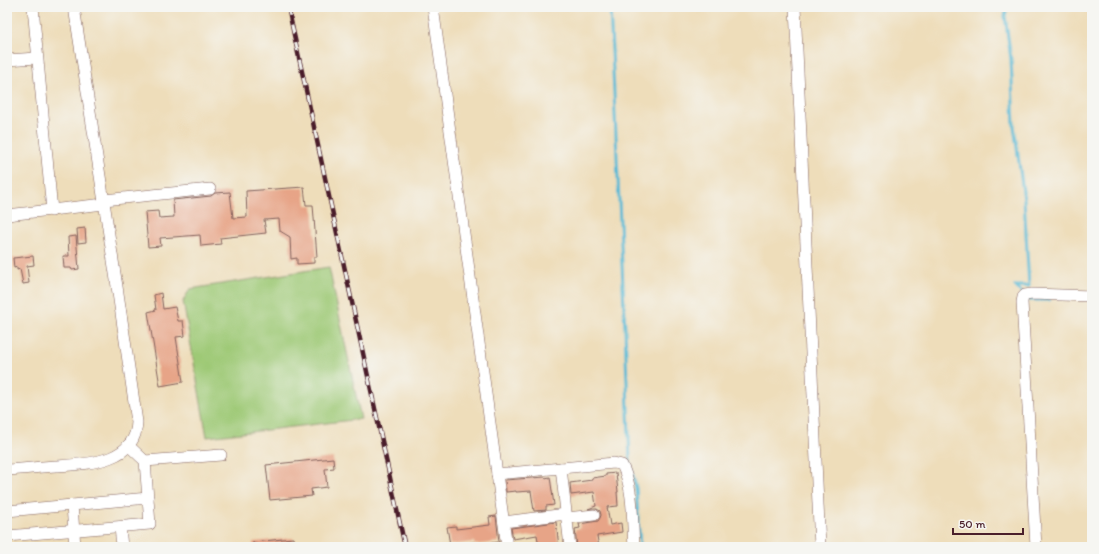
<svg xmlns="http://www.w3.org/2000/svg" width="1099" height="554" viewBox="0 0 1099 554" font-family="Itim,sans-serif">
<rect width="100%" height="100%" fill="#f6f6f2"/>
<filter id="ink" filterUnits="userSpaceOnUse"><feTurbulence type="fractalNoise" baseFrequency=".025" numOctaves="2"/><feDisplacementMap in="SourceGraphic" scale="8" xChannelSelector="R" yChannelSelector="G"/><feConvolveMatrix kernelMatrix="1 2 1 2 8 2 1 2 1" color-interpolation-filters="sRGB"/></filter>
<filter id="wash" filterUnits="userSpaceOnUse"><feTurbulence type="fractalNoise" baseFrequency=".012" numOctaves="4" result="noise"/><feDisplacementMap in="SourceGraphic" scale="16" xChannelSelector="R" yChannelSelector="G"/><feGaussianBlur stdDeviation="0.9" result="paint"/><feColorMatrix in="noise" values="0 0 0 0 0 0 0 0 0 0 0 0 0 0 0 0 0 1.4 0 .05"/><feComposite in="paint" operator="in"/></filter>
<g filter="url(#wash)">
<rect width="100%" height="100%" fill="#eeddba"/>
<!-- green -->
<path fill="#9ec976" stroke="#747450" d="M329 267 361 419 207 437 183 301 190 289Z"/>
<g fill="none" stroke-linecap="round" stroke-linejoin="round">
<!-- stream -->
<g stroke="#57b9d5" stroke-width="3">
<path d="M610 7 625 329 630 463 636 488 640 547"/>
<path d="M1007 7 1005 16 1011 59 1014 126 1024 199 1029 286H1015L1023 294"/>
<path d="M1027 298 1029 300H1049"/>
</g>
</g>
<g id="blocks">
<!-- building -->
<g fill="#e7a487">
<path d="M304 187 306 205H313L317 257H314V263L297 264V258L291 259 290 237 280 231 279 219 264 220 266 233 220 238 221 244 201 246 200 235 160 238 161 246 148 247 145 212 158 211 159 218 174 217 173 200 211 196 215 193 230 192 233 218 247 217 246 191Z"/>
<path d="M85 228 86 242 78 243 77 229Z"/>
<path d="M76 236 79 269 72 270 71 268H64L63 256H69L68 237Z"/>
<path d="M33 256 34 265 27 266 29 283 23 284 20 269 17 270V267L14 268 13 258Z"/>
<path d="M161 293 163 309 175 307 178 321H183L185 336 176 337 183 382 160 386 148 312 156 310 154 295Z"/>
<path d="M333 458 334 468 325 469 327 487 311 489 312 496 270 500 266 465Z"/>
<path d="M616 473 618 492H617L618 506 607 507 610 525 621 523 622 532 597 536 599 547H577L575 529 580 528 579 524 598 521 600 518 601 515 600 511 597 509H588L596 506 594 492 571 495 570 483 592 480V478L606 476V474Z"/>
<path d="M545 477V478L550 477 554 505 546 506V510L534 511 531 491 516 492V491L506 492 505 480Z"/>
<path d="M496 516 499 542 474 545V542L450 545 447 527 456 526V529L490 525 489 517Z"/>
<path d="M556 522 559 547H539L537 535 513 539 511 528Z"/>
<path d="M293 538 294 547H253V542Z"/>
</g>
</g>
</g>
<g filter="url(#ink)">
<use href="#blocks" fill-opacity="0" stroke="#83625d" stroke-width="1"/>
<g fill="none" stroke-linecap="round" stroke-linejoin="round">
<!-- minor casing -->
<g stroke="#83625d" stroke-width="12">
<g id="minor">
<path d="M33 7 52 211"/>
<path d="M433 7 507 547"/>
<path d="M795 7 820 547"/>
<path d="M7 60 37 58"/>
<path d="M104 200 210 189"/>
<path d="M7 215 104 204"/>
<path d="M145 461 221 455"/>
<path d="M561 468 570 547"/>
<path d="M7 470C23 469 40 467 56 466 86 464 136 463 137 422L118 293 74 7"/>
<path d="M497 474 614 463 622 465C634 489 632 520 634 547"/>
<path d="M72 505 75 547"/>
<path d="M7 511 148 498"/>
<path d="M567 518 594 515"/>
<path d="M504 522 566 514"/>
<path d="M120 527 122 547"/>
<path d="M7 536 150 524 145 461 128 445"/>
<path d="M1036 547 1022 302 1023 297 1025 295 1032 294 1092 296"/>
</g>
</g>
<!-- minor -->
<use href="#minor" stroke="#fff" stroke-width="11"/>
<!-- rail casing -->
<g stroke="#4a1f2b" stroke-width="4.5">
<path id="rail" d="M288 7 405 547"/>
</g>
<!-- rail -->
<use href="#rail" stroke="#f6f6f2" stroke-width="3" stroke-dasharray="9" stroke-linecap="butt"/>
</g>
</g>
<!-- margin -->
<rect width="1099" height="554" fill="none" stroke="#f6f6f2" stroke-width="24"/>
<!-- scale -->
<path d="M953 528v6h70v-6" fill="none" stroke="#4a1f2b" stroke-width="2"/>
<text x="959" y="528" font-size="12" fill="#4a1f2b" stroke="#f6f6f2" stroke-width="3" paint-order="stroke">50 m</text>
</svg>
